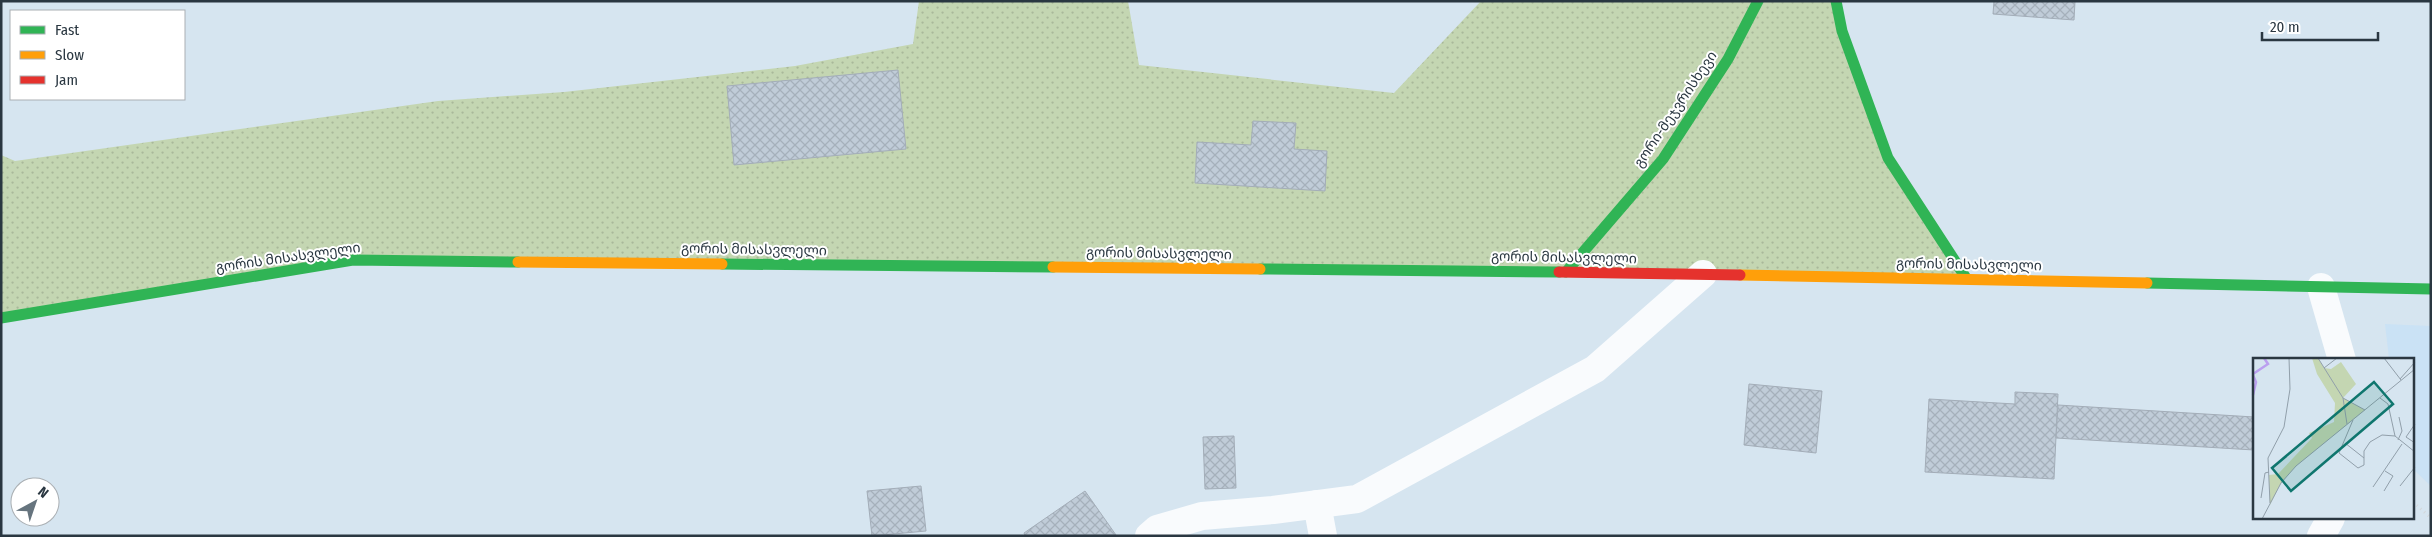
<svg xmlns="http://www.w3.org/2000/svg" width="2432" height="537" viewBox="0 0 2432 537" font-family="'Fira Sans Condensed','Noto Sans Georgian',sans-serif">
<defs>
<pattern id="grass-dots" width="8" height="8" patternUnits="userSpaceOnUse" patternTransform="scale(1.25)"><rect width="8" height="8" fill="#c4d6b2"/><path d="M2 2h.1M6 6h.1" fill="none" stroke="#a9b89a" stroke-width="1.8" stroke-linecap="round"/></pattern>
<pattern id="building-cross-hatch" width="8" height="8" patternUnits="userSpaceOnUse" patternTransform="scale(1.25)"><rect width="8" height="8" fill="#c0ccd8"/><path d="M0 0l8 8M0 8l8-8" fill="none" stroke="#a5b0bb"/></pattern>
</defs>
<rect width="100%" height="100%" fill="#d6e5f0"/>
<!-- built -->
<path fill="#cae2f5" d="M2385 324 2431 326V486L2413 469V360L2389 359Z"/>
<!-- grass -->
<path fill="url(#grass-dots)" d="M919 1H1128L1139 65 1394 93 1481 1H1836L1888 158 1966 278 353 260 1 318V155L15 161 438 101 564 92 795 66 913 44Z"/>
<!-- building -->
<g fill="url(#building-cross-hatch)" stroke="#a3adb8">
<path d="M1994 1H2075L2074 20 1993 14Z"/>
<path d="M898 70 906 149 734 165 727 86Z"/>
<path d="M1253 121 1296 123 1294 149 1327 151 1325 191 1195 183 1197 142 1251 145Z"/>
<path d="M1749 384 1822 391 1816 453 1744 445Z"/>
<path d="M2015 392 2058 394 2054 479 1925 472 1929 399 2015 404Z"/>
<path d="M2058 405 2254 417V450L2056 438Z"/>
<path d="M1234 436 1236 488 1205 489 1203 437Z"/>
<path d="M921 486 926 531 872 536 867 491Z"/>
<path d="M1085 491 1116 535 1025 536 1024 533Z"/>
</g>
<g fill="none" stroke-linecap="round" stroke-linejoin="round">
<!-- path -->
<path stroke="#d3d7da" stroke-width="3" stroke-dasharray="1 4" stroke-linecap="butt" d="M2413 502 2431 518"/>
<!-- street -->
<g stroke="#f9fbfd" stroke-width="28">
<path d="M2321 287 2342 360"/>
<path d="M1317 504 1323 536"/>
<path d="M1149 536 1157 529 1202 516 1273 510 1357 499 1595 369 1703 274"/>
<path d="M2321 536 2331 518"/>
</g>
<!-- fast -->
<g stroke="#30b455" stroke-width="11">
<path d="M1836 1 1842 31 1888 158 1966 278"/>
<path d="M722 264 1053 267"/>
<path d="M1260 269 1559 272"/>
<path d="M1566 272 1663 159 1728 59 1758 1"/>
<path d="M2147 283 2431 289"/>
<path d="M1 318 353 260 518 262"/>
</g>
<!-- slow -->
<g stroke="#ff9f0a" stroke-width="11">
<path d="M518 262 722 264"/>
<path d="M1053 267 1260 269"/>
<path d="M1740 275 2147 283"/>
</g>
<!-- jam -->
<path stroke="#e5322d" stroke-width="11" d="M1559 272 1740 275"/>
</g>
<g text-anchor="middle" stroke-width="4" stroke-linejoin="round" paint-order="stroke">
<!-- street labels -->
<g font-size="14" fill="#2a3741" stroke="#fff">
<text transform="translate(1675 109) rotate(-56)" y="5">გორი-მეჯვრისხევი</text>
<text transform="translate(754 249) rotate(1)" y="5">გორის მისასვლელი</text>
<text transform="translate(1159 253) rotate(1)" y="5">გორის მისასვლელი</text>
<text transform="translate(288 257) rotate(-8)" y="5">გორის მისასვლელი</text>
<text transform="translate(1564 257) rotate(1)" y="5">გორის მისასვლელი</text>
<text transform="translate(1969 264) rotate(1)" y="5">გორის მისასვლელი</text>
</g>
</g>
<!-- overview -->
<g transform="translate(2253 358)">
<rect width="161" height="161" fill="#d6e5f0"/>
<path d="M59 0H65L71 10 78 11 88 4 103 26 90 40 112 52 43 108 28 125 17 147 16 117 25 116 59 80 56 75 81 64 82 45 64 16Z" fill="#c4d6b2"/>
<path fill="none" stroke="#bba0ef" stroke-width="2.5" d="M0 16 15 6 11 0M0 17 3 24 0 37"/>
<path fill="none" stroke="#919faa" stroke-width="1" d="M65 0 90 40 94 66M131 0 148 22M71 10 84 0M147 21 162 4M90 40 112 52M127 40 135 46 142 78 162 94M100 62 86 95 105 110 111 107V93L117 84 129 77 142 78M162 66 153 79 162 85M145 82 149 73 146 59M92 85 111 100M147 128 162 109M120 129 149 86M131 133 140 118 132 113M8 140 12 115 16 114M17 145 15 100 31 69 37 31 36 0M9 161 28 125 43 108 162 11"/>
<path fill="#0f766e" fill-opacity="0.15" stroke="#0f766e" stroke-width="2.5" d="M121 24 140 46 38 133 19 110Z"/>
<rect width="161" height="161" fill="none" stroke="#2a3741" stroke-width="2.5"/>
</g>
<!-- border -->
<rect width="2432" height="537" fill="none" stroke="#2a3741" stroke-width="5"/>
<!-- legend -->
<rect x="10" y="10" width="175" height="90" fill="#ffffff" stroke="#aaafb3"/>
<rect x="20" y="26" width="25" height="8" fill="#30b455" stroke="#aaafb3"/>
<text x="55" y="35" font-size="15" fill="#2a3741">Fast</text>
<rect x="20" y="51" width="25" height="8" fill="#ff9f0a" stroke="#aaafb3"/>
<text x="55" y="60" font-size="15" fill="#2a3741">Slow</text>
<rect x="20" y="76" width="25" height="8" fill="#e5322d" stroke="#aaafb3"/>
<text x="55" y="85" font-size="15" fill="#2a3741">Jam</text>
<!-- north arrow -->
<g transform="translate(35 502) rotate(40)"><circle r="24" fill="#ffffff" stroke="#aaafb3"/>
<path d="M0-4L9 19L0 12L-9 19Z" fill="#66747e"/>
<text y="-8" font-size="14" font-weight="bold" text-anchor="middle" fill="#2a3741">N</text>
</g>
<!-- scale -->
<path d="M2262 32v8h116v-8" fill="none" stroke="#2a3741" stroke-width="2.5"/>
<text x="2270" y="32" font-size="15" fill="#2a3741" stroke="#ffffff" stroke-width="4" paint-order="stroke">20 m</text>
</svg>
